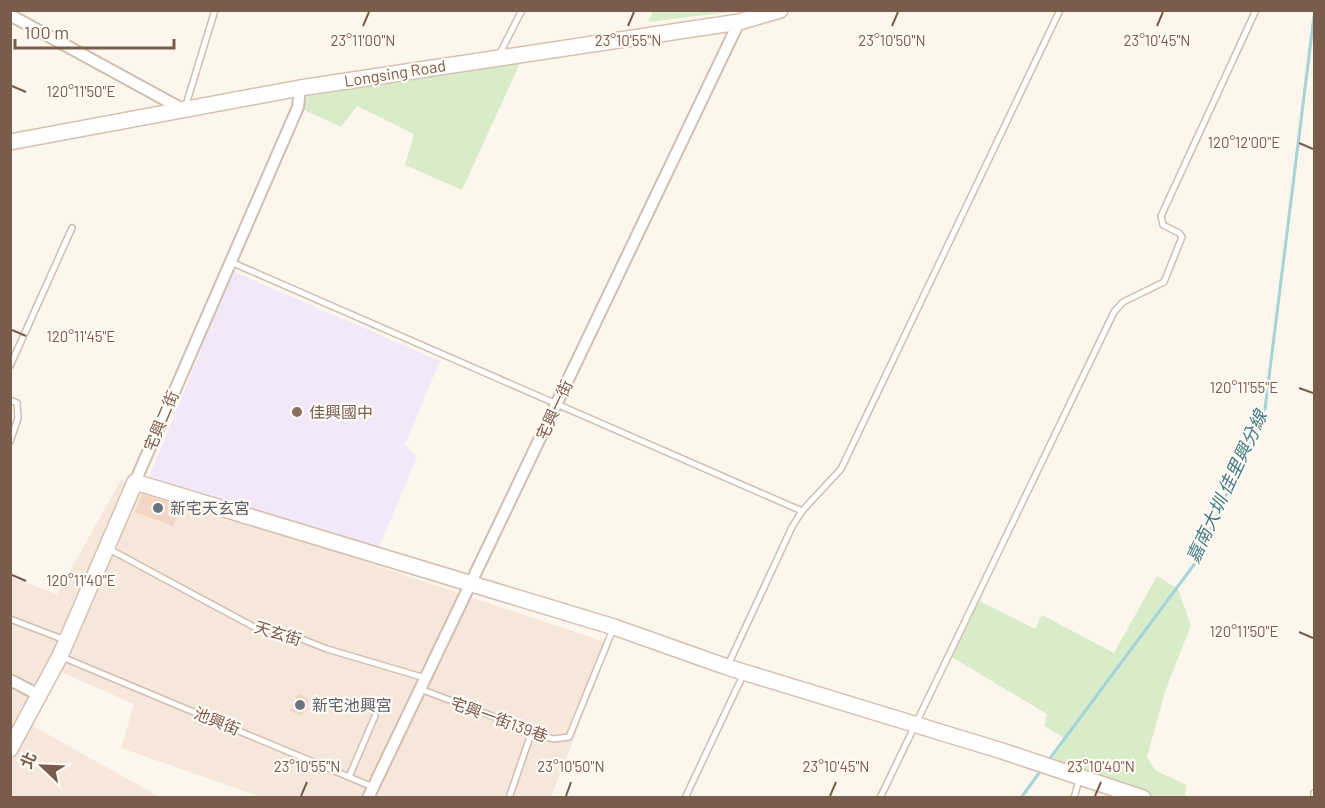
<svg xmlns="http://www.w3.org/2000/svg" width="1325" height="808" viewBox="0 0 1325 808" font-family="Barlow,'Noto Sans TC',sans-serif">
<rect width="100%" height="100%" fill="#fdf6ec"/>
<!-- residential -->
<path fill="#f5e8da" d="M121 480 611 644 551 797H261L121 748 134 704 54 669 33 726 156 795 155 798 11 797 10 577 57 594Z"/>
<!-- education -->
<path fill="#f3e8fa" d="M233 271 440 361 405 444 417 457 379 547 148 480Z"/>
<!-- green -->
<g fill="#d8ecc9">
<path d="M653 11V10L739 11 648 22Z"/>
<path d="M521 61 462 190 405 165 414 134 357 106 341 127 302 109 304 97Z"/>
<path d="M1157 576 1178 589 1191 625 1165 692 1147 757 1155 770 1186 785 1185 797H1155L1049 764 1066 739 1044 726 1047 714 950 656 976 599 1035 629 1042 615 1114 653Z"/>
</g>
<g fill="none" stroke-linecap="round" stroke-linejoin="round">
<!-- stream -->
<g stroke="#a5d3da" stroke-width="3">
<path d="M1048 761 1196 562 1265 409 1314 16"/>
<path d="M1021 798 1042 769"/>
</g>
</g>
<!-- building -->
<g fill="#f3d5c3">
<path d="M142 494 181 506 173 526 135 512Z"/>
<path d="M298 694 309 699 302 716 290 711Z"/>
</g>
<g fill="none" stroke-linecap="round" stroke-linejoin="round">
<!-- lane casing -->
<g stroke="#d1beb0" stroke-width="8">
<g id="lane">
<path d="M499 55 522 10"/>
<path d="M185 108 215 10"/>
<path d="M231 262 802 511"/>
<path d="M10 366 72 228"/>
<path d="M10 400 17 403 18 418 10 442"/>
<path d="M109 549 256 628 289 634 327 649 425 678"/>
<path d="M10 619 65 640"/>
<path d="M62 657 373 787"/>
<path d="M728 665 792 527 802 511 841 469 1060 10"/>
<path d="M420 689 553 739 569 737 613 629"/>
<path d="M349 777 375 716"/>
<path d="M509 798 532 731"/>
<path d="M685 798 744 673"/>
<path d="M880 798 1114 312 1123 302 1164 282 1182 237 1179 233 1163 225 1161 216 1256 10"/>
<path d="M1074 798 1079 780"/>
<path d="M1314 798V793"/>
</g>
</g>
<!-- street casing -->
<g stroke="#d1beb0" stroke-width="14">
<g id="street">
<path d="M10 15 184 110"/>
<path d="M135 482 298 107 300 88"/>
<path d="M10 680 41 696"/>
<path d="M368 798 739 22"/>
</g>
</g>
<!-- secondary casing -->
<g stroke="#d6c0b0" stroke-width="18">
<g id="secondary">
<path d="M10 142 300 88 739 22 780 10"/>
<path d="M10 749 60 656 135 482 614 627 727 667 1002 751 1143 798"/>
</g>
</g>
<!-- lane -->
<use href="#lane" stroke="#fff" stroke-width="5"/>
<!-- street -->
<use href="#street" stroke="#fff" stroke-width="10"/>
<!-- secondary -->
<use href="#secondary" stroke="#fff" stroke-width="15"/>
</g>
<!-- ticks -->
<path fill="none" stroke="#7a5c4d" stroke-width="2" d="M363 26 369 12M628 26 634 12M892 26 898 12M1157 26 1163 12M12 86 26 92M1299 143 1313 149M12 330 26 336M1299 388 1313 393M12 575 26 581M1299 632 1313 638M301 796 307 782M566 796 571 782M830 796 836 782M1095 796 1101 782"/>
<!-- markers -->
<circle fill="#8d6e63" stroke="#fffaf3" stroke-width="2" cx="297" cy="412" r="6"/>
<g fill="#6b7280" stroke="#fffaf3" stroke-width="2">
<circle cx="158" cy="508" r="6"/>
<circle cx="300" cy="705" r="6"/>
</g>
<g text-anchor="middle" stroke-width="4.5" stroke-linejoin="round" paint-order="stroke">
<!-- street labels -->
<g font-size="16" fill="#7a5c4d" stroke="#fffaf3">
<text transform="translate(395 73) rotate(-9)" y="6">Longsing Road</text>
<text transform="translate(554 410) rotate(-65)" y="6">宅興一街</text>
<text transform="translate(161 421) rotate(-67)" y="6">宅興二街</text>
<text transform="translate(278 633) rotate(17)" y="6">天玄街</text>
<text transform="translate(499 719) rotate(20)" y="6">宅興一街139巷</text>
<text transform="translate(217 721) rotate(22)" y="6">池興街</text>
</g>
<!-- education labels -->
<g font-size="16" fill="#785e54" stroke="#fffaf3" text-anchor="start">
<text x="309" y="418">佳興國中</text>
</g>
<!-- worship labels -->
<g font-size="16" fill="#5b616d" stroke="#fffaf3" text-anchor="start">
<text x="170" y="514">新宅天玄宮</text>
<text x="312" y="711">新宅池興宮</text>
</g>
<!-- water labels -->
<g font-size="18" font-style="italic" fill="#437c86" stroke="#fffaf3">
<text transform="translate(1227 487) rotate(-65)" y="6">嘉南大圳 佳里興分線</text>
</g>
</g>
<g font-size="15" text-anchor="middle" fill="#7a5c4d" stroke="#fffaf3" stroke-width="4.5" stroke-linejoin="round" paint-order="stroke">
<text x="892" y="46">23°10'50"N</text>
<text x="363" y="46">23°11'00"N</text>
<text x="628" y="46">23°10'55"N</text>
<text x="1157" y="46">23°10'45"N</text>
<text x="81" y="97">120°11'50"E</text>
<text x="1244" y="148">120°12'00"E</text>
<text x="81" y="342">120°11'45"E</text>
<text x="1244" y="393">120°11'55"E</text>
<text x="81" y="586">120°11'40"E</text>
<text x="1244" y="637">120°11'50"E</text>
<text x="307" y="772">23°10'55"N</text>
<text x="571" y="772">23°10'50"N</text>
<text x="836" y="772">23°10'45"N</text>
<text x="1101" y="772">23°10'40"N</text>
</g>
<!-- border -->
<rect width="1325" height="808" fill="none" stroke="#7a5c4d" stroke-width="24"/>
<!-- north arrow -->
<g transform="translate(42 766) rotate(293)" stroke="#fffaf3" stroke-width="4.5" paint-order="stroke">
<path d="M0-4.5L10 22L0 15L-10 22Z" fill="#7a5c4d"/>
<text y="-9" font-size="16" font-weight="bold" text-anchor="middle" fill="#7a5c4d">北</text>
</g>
<!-- scale -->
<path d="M15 39v9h159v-9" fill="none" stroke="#7a5c4d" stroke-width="3"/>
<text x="24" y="39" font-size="18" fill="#7a5c4d" stroke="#fffaf3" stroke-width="4.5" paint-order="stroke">100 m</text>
</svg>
